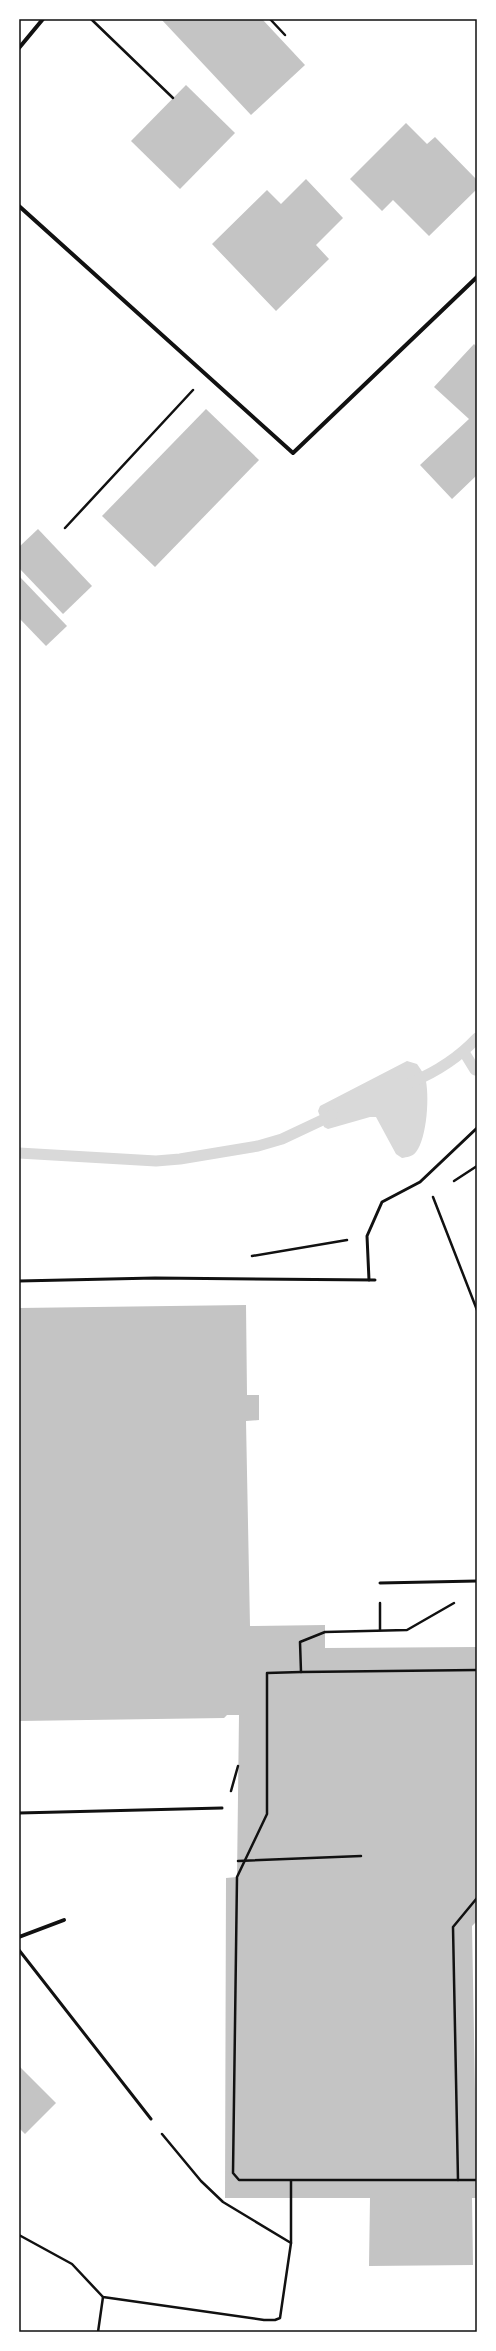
<svg xmlns="http://www.w3.org/2000/svg" width="496" height="2351" viewBox="0 0 496 2351" font-family="Jost,sans-serif">
<rect width="100%" height="100%" fill="#fff"/>
<!-- water -->
<path fill="#d9d9d9" d="M407 1061 417 1064C420 1068 423 1073 425 1077 430 1094 427 1138 416 1152 412 1157 407 1157 402 1158L396 1154 376 1117H370L328 1129 324 1127 318 1111 320 1106Z"/>
<g fill="none" stroke-linecap="round" stroke-linejoin="round">
<!-- stream -->
<g stroke="#d9d9d9" stroke-width="11">
<path d="M464 1052 475 1070"/>
<path d="M412 1082C436 1072 459 1057 477 1038"/>
<path d="M19 1153 156 1161 180 1159 258 1146 282 1139 333 1115"/>
</g>
</g>
<!-- building -->
<g fill="#c4c4c4">
<path d="M161 19H262L305 65 251 115Z"/>
<path d="M186 85 235 133 180 189 131 141Z"/>
<path d="M406 123 427 144 435 137 477 180V189L429 236 393 200 382 211 350 179Z"/>
<path d="M306 179 343 218 316 245 329 259 276 311 212 244 267 190 281 204Z"/>
<path d="M474 344 477 347V475L452 499 420 465 469 419 434 387Z"/>
<path d="M206 409 259 460 155 567 102 516Z"/>
<path d="M38 529 92 586 63 614 19 568V547Z"/>
<path d="M19 576 67 626 46 646 19 618Z"/>
<path d="M246 1305 247 1395H259V1420L246 1421 250 1626 325 1625V1648L477 1647V1921L472 1926 477 2198H472L473 2265 369 2266 370 2198H225L226 1878 237 1877 239 1715H227L224 1718 19 1721V1308Z"/>
<path d="M19 2066 56 2103 25 2134 19 2128Z"/>
</g>
<g fill="none" stroke-linecap="round" stroke-linejoin="round">
<!-- path -->
<g stroke="#111" stroke-width="2.5">
<path d="M91 19 173 98"/>
<path d="M270 19 285 35"/>
<path d="M65 528 193 390"/>
<path d="M454 1181 477 1166"/>
<path d="M433 1197 477 1310"/>
<path d="M252 1256 347 1240"/>
<path d="M380 1603V1630"/>
<path d="M454 1603 407 1630 325 1632 300 1642 301 1672 477 1670"/>
<path d="M301 1672 267 1673V1814L237 1877 233 2173 239 2180H477"/>
<path d="M231 1791 238 1766"/>
<path d="M238 1861 361 1856"/>
<path d="M458 2180 453 1927 477 1898"/>
<path d="M19 2235 72 2264 103 2297 264 2320H275L280 2318 291 2243 223 2202 201 2181 162 2134"/>
<path d="M291 2243V2181"/>
<path d="M98 2332 103 2297"/>
</g>
<!-- service -->
<g stroke="#111" stroke-width="3">
<path d="M369 1280 367 1236 382 1202 420 1182 477 1128"/>
<path d="M19 1281 155 1278 375 1280"/>
<path d="M380 1583 477 1581"/>
<path d="M19 1813 222 1808"/>
<path d="M19 1950 151 2119"/>
</g>
<!-- minor -->
<g stroke="#111" stroke-width="4">
<path d="M19 48 43 19"/>
<path d="M19 206 293 453 477 277"/>
<path d="M19 1937 64 1920"/>
</g>
</g>
<!-- border -->
<rect width="496" height="2351" fill="none" stroke="#ffffff" stroke-width="40"/>
<rect x="20" y="20" width="456" height="2311" fill="none" stroke="#111" stroke-width="1.5"/>
</svg>
